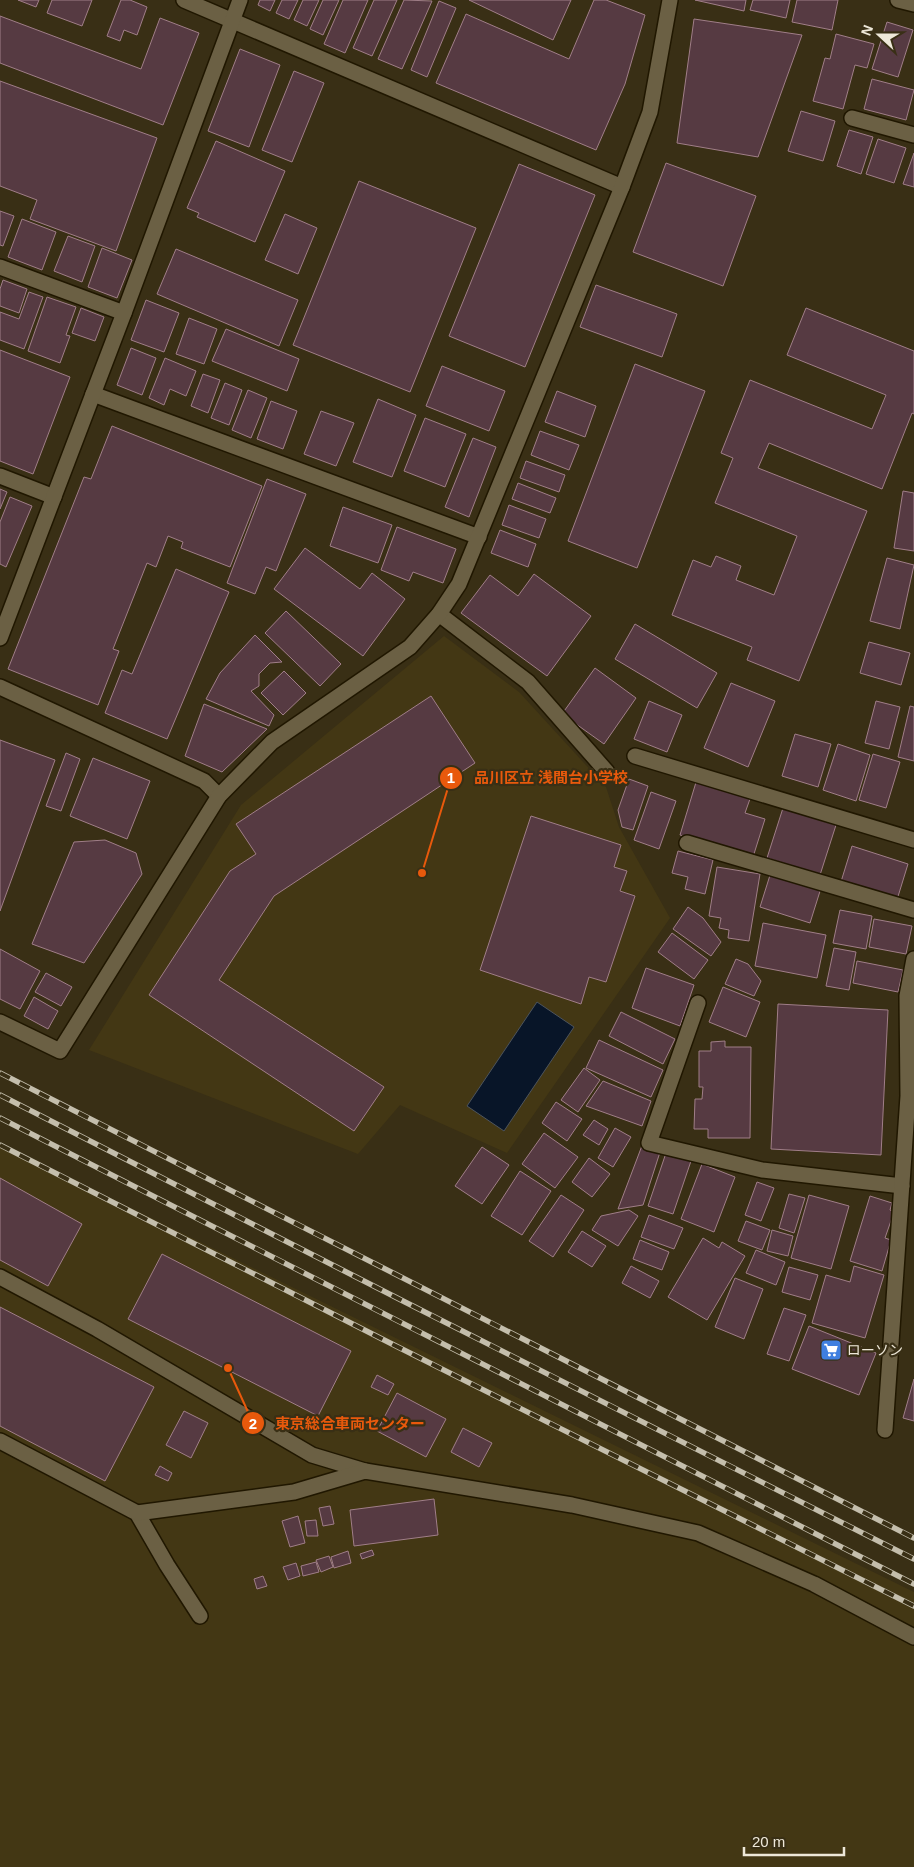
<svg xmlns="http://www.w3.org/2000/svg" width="914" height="1867" viewBox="0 0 914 1867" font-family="Helvetica,'Noto Sans JP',sans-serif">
<rect width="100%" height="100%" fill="#392f15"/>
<!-- built -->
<g fill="#433714">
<path d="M444 636 519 692 606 787 619 827 670 918 507 1153 400 1105 358 1154 89 1050 241 805Z"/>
<path d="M0 1144 914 1592V1867H0Z"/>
</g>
<!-- water -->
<path fill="#081528" stroke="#4d545d" d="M537 1002 574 1027 504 1131 467 1106Z"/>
<!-- building -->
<g fill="#563a42" stroke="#a07e88">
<path d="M18 0H39L36 7Z"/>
<path d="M52 0H92L82 26 47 13Z"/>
<path d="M121 0H130L147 7 137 35 124 30 120 41 107 36Z"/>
<path d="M260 0H275L270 11 258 5Z"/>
<path d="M282 0H298L289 19 276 13Z"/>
<path d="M303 0H319L307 26 294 20Z"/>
<path d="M323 0H339L323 35 310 29Z"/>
<path d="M343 0H368L345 53 324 44Z"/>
<path d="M374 0H397L372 56 353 48Z"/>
<path d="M404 0 432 1 402 69 378 59Z"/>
<path d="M469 0H571L553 40Z"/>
<path d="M594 0H606L645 15 625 84 596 150 436 83 466 14 569 59Z"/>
<path d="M695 0H746L744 11Z"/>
<path d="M753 0H790L786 18 750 10Z"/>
<path d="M797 0H838L832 30 792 22Z"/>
<path d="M439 1 456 8 427 77 411 70Z"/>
<path d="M0 16 141 69 160 18 199 33 163 125 0 63Z"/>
<path d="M694 19 802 35 758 157 677 143Z"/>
<path d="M887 22 913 30 898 77 872 69Z"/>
<path d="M836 34 874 44 867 68 855 65 843 109 813 101 825 58 830 59Z"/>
<path d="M240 49 280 65 249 147 208 131Z"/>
<path d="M294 71 324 83 292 162 262 150Z"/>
<path d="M872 79 914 90 906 120 864 109Z"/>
<path d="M0 81 157 138 116 251 30 219 37 200 0 186Z"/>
<path d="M801 111 835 121 823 161 788 151Z"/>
<path d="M849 130 873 137 861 174 837 166Z"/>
<path d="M878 139 906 148 894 183 866 174Z"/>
<path d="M216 141 285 171 255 242 197 217 199 213 187 208Z"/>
<path d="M914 153V187L903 184Z"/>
<path d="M666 163 756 196 723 286 633 252Z"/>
<path d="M519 164 595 195 525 367 449 336Z"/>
<path d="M359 181 476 228 410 392 293 345Z"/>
<path d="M0 211 14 216 3 246 0 245Z"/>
<path d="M285 214 317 228 298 274 265 260Z"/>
<path d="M22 219 56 232 42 270 8 257Z"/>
<path d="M68 236 95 246 82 282 54 271Z"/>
<path d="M102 248 132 260 117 298 88 287Z"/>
<path d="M176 249 298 300 279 346 157 294Z"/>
<path d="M3 280 27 289 19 313 0 306V289Z"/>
<path d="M596 285 677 314 662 357 580 327Z"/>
<path d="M29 292 43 297 24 349 0 340V312L19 319Z"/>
<path d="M47 297 76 307 66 335 70 336 60 363 28 351Z"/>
<path d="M146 300 179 313 164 352 131 340Z"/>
<path d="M81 308 104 317 95 341 72 333Z"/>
<path d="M806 308 914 351V414L912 413 882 489 769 443 758 468 867 511 799 681 747 660 752 647 672 615 693 560 711 567 716 556 741 566 736 580 774 595 797 536 715 503 733 458 721 453 750 380 872 429 886 395 787 355Z"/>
<path d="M189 318 217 329 204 364 176 354Z"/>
<path d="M226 329 299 359 287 391 212 361Z"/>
<path d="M131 348 156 358 142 395 117 385Z"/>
<path d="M0 350 70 377 33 474 0 461Z"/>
<path d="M165 358 196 371 186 396 170 389 164 405 149 398Z"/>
<path d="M635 364 705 391 637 568 568 541Z"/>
<path d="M442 366 505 391 489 431 426 406Z"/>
<path d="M203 374 220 380 208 413 191 406Z"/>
<path d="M225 383 242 390 229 425 211 418Z"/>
<path d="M248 390 267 398 251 438 232 430Z"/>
<path d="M557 391 596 406 585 437 545 422Z"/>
<path d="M378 399 416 415 392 477 353 462Z"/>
<path d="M271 401 297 411 283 449 257 439Z"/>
<path d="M321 411 354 423 336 466 304 454Z"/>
<path d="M425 418 466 434 445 487 404 471Z"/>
<path d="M112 426 262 486 230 567 181 548 183 542 168 536 156 567 147 563 113 649 119 651 98 705 8 669 84 477 91 479Z"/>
<path d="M540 431 579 445 569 470 531 455Z"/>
<path d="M473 438 496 447 469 517 445 507Z"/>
<path d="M526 461 565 475 559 492 520 478Z"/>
<path d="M267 479 306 494 276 571 266 567 255 594 227 583Z"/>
<path d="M518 483 556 498 550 513 512 499Z"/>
<path d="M0 489 7 492 0 509Z"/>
<path d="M903 491 914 493V551L894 548Z"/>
<path d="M10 497 32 506 6 567 0 564V522Z"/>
<path d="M509 505 546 519 539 538 502 525Z"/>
<path d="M343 507 392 525 378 563 330 546Z"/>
<path d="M397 527 456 549 443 583 413 572 409 581 381 570Z"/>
<path d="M500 530 536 544 528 567 491 553Z"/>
<path d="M305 548 360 589 372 573 405 599 363 656 274 589Z"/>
<path d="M887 558 914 565 900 629 870 621Z"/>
<path d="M176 569 229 592 167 739 105 713 122 670 132 674Z"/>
<path d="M534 574 591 616 547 676 461 613 490 575 518 596Z"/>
<path d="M286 611 341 664 320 686 265 633Z"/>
<path d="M635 624 717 673 697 708 615 659Z"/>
<path d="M255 635 282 662 270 663 259 674V686L251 691 274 715 269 726 206 699 220 673Z"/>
<path d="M869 642 910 653 901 685 860 673Z"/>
<path d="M595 668 636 698 604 744 562 714Z"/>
<path d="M284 671 306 693 283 715 261 693Z"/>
<path d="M731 683 775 701 748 767 704 748Z"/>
<path d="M431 696 475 763 274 896 219 980 384 1087 354 1131 149 995 230 871 256 854 236 824Z"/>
<path d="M649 701 682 715 667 752 634 739Z"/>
<path d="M876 701 900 707 889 749 865 743Z"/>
<path d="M204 704 267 729 222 772 185 756Z"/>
<path d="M910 706 914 707V761L898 757Z"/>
<path d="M795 734 831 744 818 787 782 776Z"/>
<path d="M0 740 55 760 0 911Z"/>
<path d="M838 744 870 755 856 801 823 790Z"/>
<path d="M66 753 80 759 61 811 46 806Z"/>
<path d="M873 754 900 762 886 808 859 800Z"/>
<path d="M93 758 150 781 127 839 70 816Z"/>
<path d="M629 779 648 786 633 830 622 827 618 810Z"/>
<path d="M697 779 751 796 745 813 765 819 753 857 680 835Z"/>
<path d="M651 792 676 801 659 849 634 840Z"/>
<path d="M783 808 836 825 820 875 767 858Z"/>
<path d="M531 816 621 845 614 867 627 871 620 891 635 896 606 982 589 977 581 1004 480 970Z"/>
<path d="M105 840 136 853 142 874 84 963 32 944 74 842Z"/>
<path d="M852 846 908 864 896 903 840 885Z"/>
<path d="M678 851 713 860 705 894 685 889 688 877 672 873Z"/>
<path d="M717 867 760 874 749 941 728 938 729 930 719 928 721 918 709 916Z"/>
<path d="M771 872 821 888 810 923 760 907Z"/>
<path d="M688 907 703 918 721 942 711 956 673 929Z"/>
<path d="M840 910 872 916 866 949 833 943Z"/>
<path d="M874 919 912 926 906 954 869 947Z"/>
<path d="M763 923 826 935 817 978 755 966Z"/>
<path d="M672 933 708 960 694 979 658 952Z"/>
<path d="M834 948 856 952 849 990 826 986Z"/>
<path d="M0 949 40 971 20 1009 0 999Z"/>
<path d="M736 959 748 964 761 981 754 996 725 984Z"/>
<path d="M857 961 903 970 898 992 853 983Z"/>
<path d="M646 968 694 985 680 1026 632 1008Z"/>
<path d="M46 973 72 987 61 1006 35 992Z"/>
<path d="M723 987 760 1002 746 1037 709 1022Z"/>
<path d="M34 997 58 1011 48 1029 24 1016Z"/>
<path d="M778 1004 888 1010 881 1155 771 1149Z"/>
<path d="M621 1012 675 1039 663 1064 609 1036Z"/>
<path d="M599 1040 663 1070 651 1097 586 1068Z"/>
<path d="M725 1041V1047H751L750 1138H708V1129H694L695 1099H702L703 1087H699V1051H711V1042Z"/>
<path d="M584 1068 600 1080 578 1112 561 1100Z"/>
<path d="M603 1081 651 1101 642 1126 586 1106Z"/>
<path d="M556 1102 582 1119 567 1141 542 1123Z"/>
<path d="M594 1120 608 1129 599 1145 583 1135Z"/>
<path d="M615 1128 631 1137 613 1167 598 1158Z"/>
<path d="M544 1133 578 1157 555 1188 522 1164Z"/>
<path d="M643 1143 661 1149 643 1205 618 1209Z"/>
<path d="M482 1147 509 1165 482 1204 455 1186Z"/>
<path d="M667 1150 692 1158 673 1214 648 1206Z"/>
<path d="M589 1158 610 1174 592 1197 572 1182Z"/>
<path d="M702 1164 735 1177 714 1232 681 1219Z"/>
<path d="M520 1171 551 1191 522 1235 491 1216Z"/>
<path d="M0 1178 82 1224 48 1286 0 1260Z"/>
<path d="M757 1182 774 1188 761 1221 745 1215Z"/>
<path d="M789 1194 805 1198 794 1233 779 1228Z"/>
<path d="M561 1195 584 1210 553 1257 529 1241Z"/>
<path d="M809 1195 849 1206 831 1269 791 1258Z"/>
<path d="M870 1196 892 1203 890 1210 894 1212 885 1238 891 1240 882 1271 850 1261Z"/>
<path d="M629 1210 638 1216 618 1246 592 1230 601 1216Z"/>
<path d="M649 1215 683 1228 674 1249 641 1237Z"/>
<path d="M746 1221 770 1230 762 1250 738 1241Z"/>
<path d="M772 1230 793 1236 788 1256 767 1251Z"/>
<path d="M582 1231 606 1246 592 1267 568 1252Z"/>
<path d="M703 1238 719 1248 722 1242 745 1256 707 1320 668 1297Z"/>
<path d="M640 1240 669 1252 662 1270 633 1259Z"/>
<path d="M756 1250 785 1262 776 1285 746 1273Z"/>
<path d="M162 1254 351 1351 318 1416 128 1319Z"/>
<path d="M631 1266 659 1281 650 1298 622 1283Z"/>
<path d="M854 1266 884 1275 865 1338 812 1323 826 1275 850 1282Z"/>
<path d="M789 1267 818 1275 810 1300 782 1292Z"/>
<path d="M735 1278 763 1289 744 1339 715 1327Z"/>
<path d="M0 1307 154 1387 105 1481 0 1426Z"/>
<path d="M784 1308 806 1315 789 1361 767 1354Z"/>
<path d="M809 1326 876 1353 859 1395 792 1369Z"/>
<path d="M377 1375 394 1384 388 1395 371 1387Z"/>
<path d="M914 1379V1421L903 1418Z"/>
<path d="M397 1393 446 1419 426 1457 377 1431Z"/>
<path d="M184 1411 208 1423 191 1458 166 1445Z"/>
<path d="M463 1428 492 1443 479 1467 451 1452Z"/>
<path d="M160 1466 172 1473 168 1481 155 1475Z"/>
<path d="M434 1499 438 1535 354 1546 350 1510Z"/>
<path d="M330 1506 334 1524 323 1526 319 1508Z"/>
<path d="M298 1516 305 1543 290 1547 282 1521Z"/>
<path d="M316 1520 318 1536H307L305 1521Z"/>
<path d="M372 1550 374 1555 362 1559 360 1554Z"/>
<path d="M348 1551 351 1563 334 1568 331 1557Z"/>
<path d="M329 1556 333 1567 321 1572 316 1560Z"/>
<path d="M316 1562 319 1572 303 1576 301 1566Z"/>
<path d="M296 1563 300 1576 288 1580 283 1567Z"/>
<path d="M263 1576 267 1586 257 1589 254 1579Z"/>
</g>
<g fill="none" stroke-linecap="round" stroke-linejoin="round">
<!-- minor casing -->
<g stroke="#201700" stroke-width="18">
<g id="minor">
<path d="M184 0 622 187"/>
<path d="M898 0 914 4"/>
<path d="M852 118 914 135"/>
<path d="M0 267 124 313"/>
<path d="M93 394 479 537"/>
<path d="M0 476 54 497"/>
<path d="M439 614 528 682 607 772"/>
<path d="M0 638 124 313 240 0"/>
<path d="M0 687 204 781 219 796"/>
<path d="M635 756 914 840"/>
<path d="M687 843 914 910"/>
<path d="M698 1003 649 1143 762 1170 902 1186"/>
<path d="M0 1022 60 1051 219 796 272 742 410 647 439 614 459 584 622 187 650 112 670 0"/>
<path d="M0 1277 97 1329 312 1455 365 1471"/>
<path d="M885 1430 908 1096 907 996 914 959"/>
<path d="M0 1441 137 1513 167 1565 200 1616"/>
<path d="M137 1513 294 1492 365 1471 572 1505 698 1533 814 1584 914 1637"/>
</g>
</g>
<!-- minor -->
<use href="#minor" stroke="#6b6044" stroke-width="15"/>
<!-- rail casing -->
<g stroke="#c4beac" stroke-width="5.5">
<g id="rail">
<path d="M0 1073 914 1538"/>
<path d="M0 1095 405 1302 914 1559"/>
<path d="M0 1118 914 1584"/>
<path d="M0 1145 392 1344 914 1606"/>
</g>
</g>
<!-- rail -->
<use href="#rail" stroke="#392f15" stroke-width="4" stroke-dasharray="11" stroke-linecap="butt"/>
</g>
<!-- icons -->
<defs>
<g id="supermarket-square" transform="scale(1.125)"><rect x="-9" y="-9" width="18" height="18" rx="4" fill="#3f7fe0" stroke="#392f15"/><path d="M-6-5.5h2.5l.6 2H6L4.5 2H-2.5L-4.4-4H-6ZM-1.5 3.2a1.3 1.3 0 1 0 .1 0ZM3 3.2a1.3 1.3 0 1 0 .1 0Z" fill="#fff"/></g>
</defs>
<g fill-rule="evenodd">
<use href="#supermarket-square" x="831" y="1350"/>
</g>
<g text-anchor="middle" stroke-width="4.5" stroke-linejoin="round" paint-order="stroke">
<!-- poi labels -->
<g font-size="14" fill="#eee8d9" stroke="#392f15" text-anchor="start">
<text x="847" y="1355">ローソン</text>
</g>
</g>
<!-- callouts -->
<path fill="none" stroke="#e8590c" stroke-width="2" d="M422 873L451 778M228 1368L253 1423"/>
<g fill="#e8590c" stroke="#392f15" stroke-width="2">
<circle cx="422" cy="873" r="5"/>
<circle cx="228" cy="1368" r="5"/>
<circle cx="451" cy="778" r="12"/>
<circle cx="253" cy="1423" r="12"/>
</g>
<g font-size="15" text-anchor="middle" font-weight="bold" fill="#fff">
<text x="451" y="783">1</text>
<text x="253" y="1429">2</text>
</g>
<g font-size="15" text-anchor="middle" font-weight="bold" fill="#e8590c" stroke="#392f15" stroke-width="4.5" stroke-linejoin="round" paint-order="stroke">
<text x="551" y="783">品川区立 浅間台小学校</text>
<text x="350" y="1429">東京総合車両センター</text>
</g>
<!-- north arrow -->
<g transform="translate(879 35) rotate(291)" stroke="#392f15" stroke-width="4" paint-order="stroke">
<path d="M0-4L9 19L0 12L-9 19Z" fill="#eee8d9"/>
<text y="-8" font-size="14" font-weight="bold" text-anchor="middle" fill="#eee8d9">N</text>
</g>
<!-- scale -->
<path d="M744 1847v8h100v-8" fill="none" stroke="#eee8d9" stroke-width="2.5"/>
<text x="752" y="1847" font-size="15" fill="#eee8d9" stroke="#392f15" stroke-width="4" paint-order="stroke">20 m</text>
</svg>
